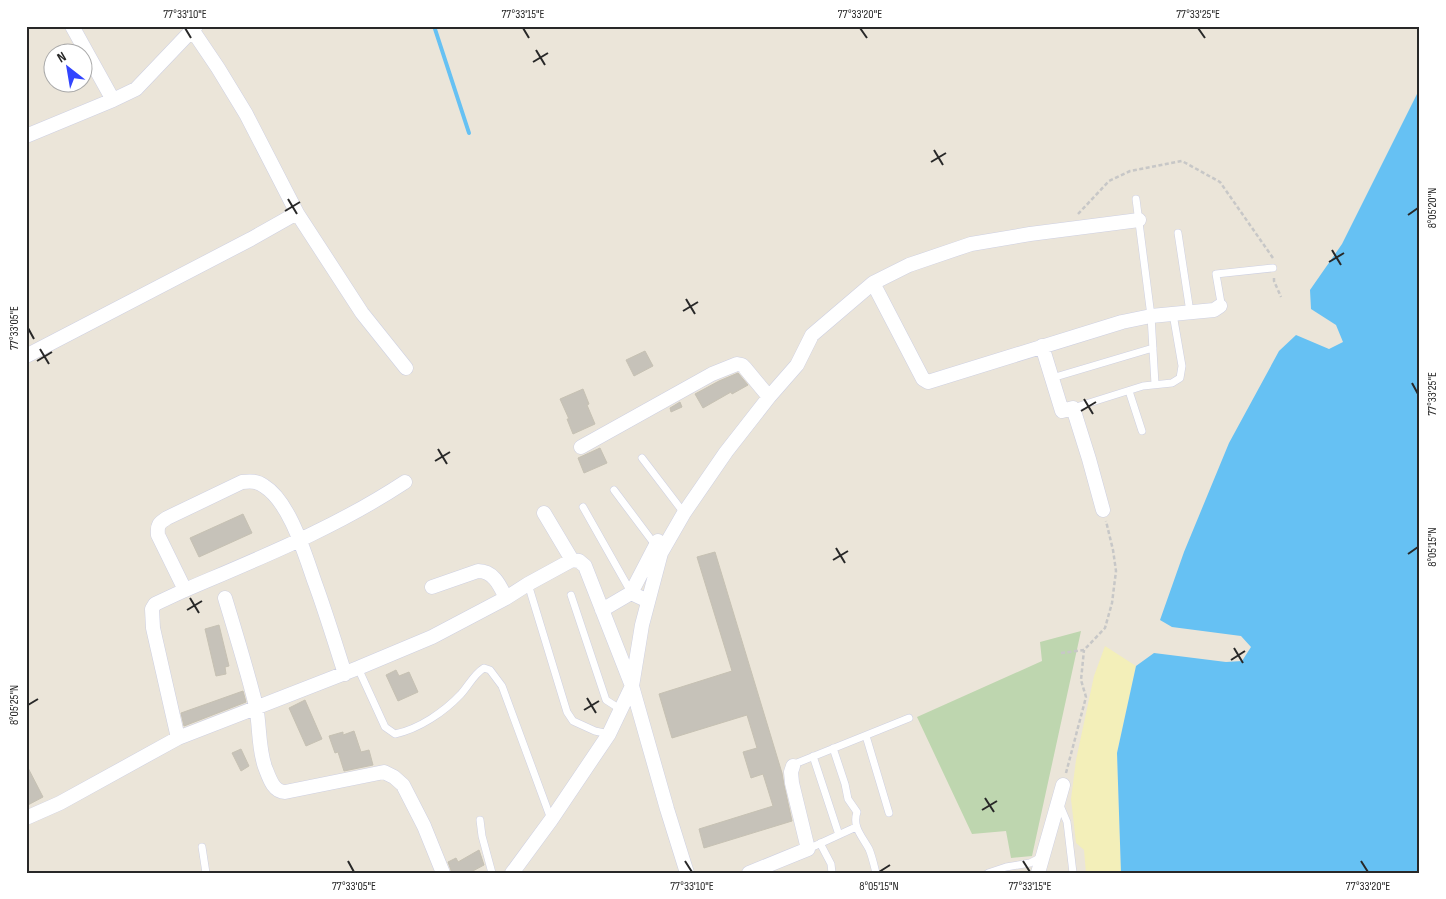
<svg xmlns="http://www.w3.org/2000/svg" width="1446" height="899" viewBox="0 0 1446 899" font-family="'Sofia Sans Condensed',sans-serif">
<style>
.sand{fill:#f3efb9}
.cemetery{fill:#bed6af}
.water{fill:#66c1f3}
.lines{fill:none;stroke-linecap:round;stroke-linejoin:round}
.stream{stroke:#66c1f3;stroke-width:4}
.building{fill:#c6c2b9;stroke:#c6c1b3}
.lane-casing{stroke:#ced0e2;stroke-width:8}
.street-casing{stroke:#ced0e2;stroke-width:15}
.path{stroke:#c7c7c7;stroke-width:2.5;stroke-dasharray:4 2.5;stroke-linecap:butt}
.lane{stroke:#fff;stroke-width:7}
.street{stroke:#fff;stroke-width:14}
.ticks{fill:none;stroke:#282828;stroke-width:2}
.neatline{fill:none;stroke:#282828;stroke-width:2}
.ticks-label{font-size:12px;text-anchor:middle;fill:#282828}
</style>
<rect width="100%" height="100%" fill="#ebe5d9"/>
<path class="sand" d="M1105 646 1136 666 1117 753 1121 873H1086L1084 850 1076 843 1071 799 1076 760 1094 676Z"/>
<path class="cemetery" d="M1081 631 1032 856 1011 858 1006 831 972 834 917 717 1042 661 1040 642Z"/>
<path class="water" d="M1420 88V873H1121L1117 753 1136 666 1154 653 1226 662 1242 661 1251 647 1241 636 1172 627 1160 620 1184 552 1229 443 1279 351 1296 335 1329 349 1343 342 1336 325 1311 309 1310 290 1342 244Z"/>
<g class="lines">
<path class="stream" d="M434 26 469 133"/>
</g>
<path class="building" d="M645 351 653 366 634 376 626 360Z
M738 373 748 385 732 394 731 392 703 408 695 394 719 381Z
M583 389 589 404 587 405 595 424 573 434 567 419H569L560 399Z
M680 402 682 407 671 412 670 408Z
M600 448 607 463 584 473 578 458Z
M243 514 252 533 199 557 190 538Z
M715 552 782 773 784 785 792 821 704 848 699 829 773 806 763 774 751 778 743 752 757 748 747 715 672 738 659 694 732 671 697 557Z
M219 625 229 666 225 667 226 674 216 676 205 629Z
M396 670 399 676 409 672 418 692 398 701 386 675Z
M243 691 246 702 184 726 181 713Z
M305 700 322 739 306 746 289 708Z
M354 731 361 752 369 750 373 765 344 771 338 752 335 753 329 736 343 732V735Z
M241 749 249 766 241 771 232 753Z
M26 764 43 797 26 806Z
M479 850 484 865 469 873H452L448 862 456 858 458 862Z"/>
<g class="lines">
<defs>
<path id="lane" d="M1136 199 1151 316 1155 384
M1178 233 1190 312
M1220 306 1221 303 1216 274 1273 268
M1052 378 1153 348
M1129 391 1142 431
M1073 408 1143 386 1172 383 1180 378 1182 366 1173 314
M642 458 684 513
M614 490 656 546
M583 507 631 592
M528 584 567 712 573 721 595 731 609 734
M571 595 606 700 620 709
M358 668 385 727 395 734C419 729 444 712 461 694 469 685 474 674 484 668L490 670 502 686 551 819
M866 736 889 813
M833 748 845 784 848 799 857 812C852 827 862 836 869 849 872 856 874 865 876 873
M813 756 839 835
M793 766 797 763 909 718
M1059 803 1067 822 1073 873
M480 820 482 836 492 873
M820 843 831 864 832 873
M202 847 206 873
M808 849 856 827
M988 873 1006 867 1030 863 1042 857"/>
<path id="street" d="M72 26 113 100
M26 136 113 100 136 89 196 26
M297 213 362 313 406 368
M873 283 909 265 971 244 1030 234 1139 220
M1042 346 1062 411 1073 408 1089 459 1103 510
M26 356 251 239 297 213 246 114 218 68 193 31
M581 447 712 374 737 364 742 365 745 368 769 397
M544 513 572 560
M432 587 478 571C494 571 500 586 506 598
M185 590C262 557 335 528 405 482
M225 598C236 634 247 670 256 706 260 726 258 747 265 767 269 777 273 792 285 792L384 772 394 777 403 785 424 826 443 873
M648 601 631 593 658 541
M602 610 631 593
M178 738 153 628 152 609 155 604 185 590 158 535C157 525 159 523 167 518L242 482C251 481 257 481 264 486 290 502 305 555 315 583 326 613 335 643 345 674
M26 818 60 803 178 738 358 668 432 637 506 598 528 584 572 560 579 561 585 566 632 686 667 809 687 873
M512 873 551 820 609 734 632 686 642 625 661 553 684 513 726 452 769 397 797 365 812 335 873 283 923 379 928 382 1122 322 1151 316 1214 310 1220 306
M749 873 808 849 792 783 791 772 793 766
M1038 873 1063 785"/>
</defs>
<use href="#lane" class="lane-casing"/>
<use href="#street" class="street-casing"/>
<path class="path" d="M1078 214 1109 181 1130 171 1182 161 1220 182 1273 258V260
M1274 278V281L1281 297
M1061 653 1084 650 1105 628 1112 603 1116 571 1113 550 1106 521
M1066 773 1086 697 1081 680 1084 650"/>
<use href="#lane" class="lane"/>
<use href="#street" class="street"/>
</g>
<path class="ticks" d="M185 28 191 38M523 28 529 38M860 28 867 38M1198 28 1205 38M536 50 545 65M533 62 548 53M934 150 943 165M931 162 946 153M288 199 297 214M285 211 300 202M1408 215 1418 208M1332 250 1341 265M1329 262 1344 253M686 299 695 314M683 311 698 302M28 328 34 339M40 349 49 364M37 361 52 352M1412 383 1418 394M1084 399 1093 414M1081 411 1096 402M438 449 447 464M435 461 450 452M836 548 845 563M1408 554 1418 547M833 560 848 551M190 598 199 613M187 610 202 601M1234 648 1243 663M1231 660 1245 651M587 698 596 713M28 705 38 699M584 710 599 701M985 798 994 812M982 810 997 801M348 861 354 872M685 861 692 872M1023 861 1030 872M1361 861 1368 872M879 872 890 865"/>
<rect width="1446" height="899" fill="none" stroke="#ffffff" stroke-width="55"/>
<g transform="translate(68 68) rotate(329)"><circle r="24" fill="#ffffff" stroke="#a9a9a9"/>
<path d="M0-4L9 19L0 12L-9 19Z" fill="#3245ff"/>
<text y="-8" font-size="14" font-weight="bold" text-anchor="middle" fill="#282828">N</text>
</g>
<rect x="28" y="28" width="1390" height="844" class="neatline"/>
<g class="ticks-label">
<text x="185" y="18">77°33'10"E</text>
<text x="523" y="18">77°33'15"E</text>
<text x="860" y="18">77°33'20"E</text>
<text x="1198" y="18">77°33'25"E</text>
<text transform="translate(1432 208) rotate(-90)" y="4">8°05'20"N</text>
<text transform="translate(14 328) rotate(-90)" y="4">77°33'05"E</text>
<text transform="translate(1432 394) rotate(-90)" y="4">77°33'25"E</text>
<text transform="translate(1432 547) rotate(-90)" y="4">8°05'15"N</text>
<text transform="translate(14 705) rotate(-90)" y="4">8°05'25"N</text>
<text x="354" y="890">77°33'05"E</text>
<text x="692" y="890">77°33'10"E</text>
<text x="879" y="890">8°05'15"N</text>
<text x="1030" y="890">77°33'15"E</text>
<text x="1368" y="890">77°33'20"E</text>
</g>
</svg>
